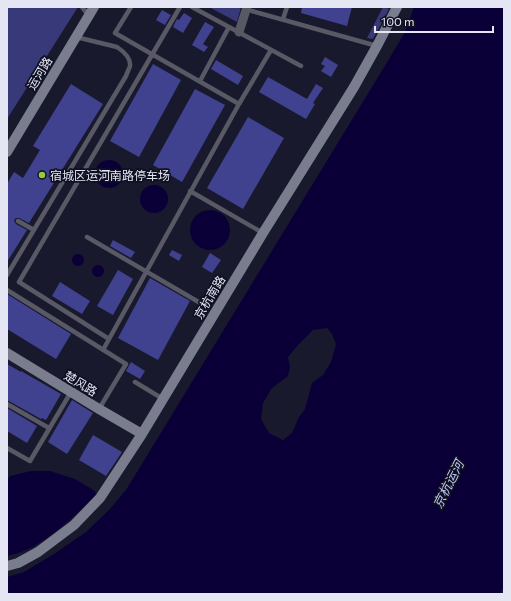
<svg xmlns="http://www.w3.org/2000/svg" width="511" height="601" viewBox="0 0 511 601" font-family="Commissioner,'Noto Sans SC',sans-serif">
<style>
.green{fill:#373979}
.water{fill:#0a0037;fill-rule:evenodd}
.building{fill:#404290}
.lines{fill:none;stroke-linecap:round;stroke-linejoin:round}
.lane{stroke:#585964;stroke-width:4.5}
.street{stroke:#585964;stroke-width:9}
.secondary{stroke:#7a7d8d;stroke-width:10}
.poi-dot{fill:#94cc3c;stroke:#0f1022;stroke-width:1.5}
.labels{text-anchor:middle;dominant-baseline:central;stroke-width:3.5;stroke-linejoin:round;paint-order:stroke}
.street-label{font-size:12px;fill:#e4e6f4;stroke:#0f1022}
.poi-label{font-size:12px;fill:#e4e6f4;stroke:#0f1022;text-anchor:start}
.water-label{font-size:13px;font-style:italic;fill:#c0c6f3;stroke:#0f1022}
</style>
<rect width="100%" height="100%" fill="#18192c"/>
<path class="green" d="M7 7H78L7 119Z
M209 7H241L237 22Z
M383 7 389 9 373 39 367 38Z"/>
<path class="water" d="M414 7H504V586L500 594H7V577L24 572 54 554 86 532 109 510 126 490 389 59 405 32ZM327 328 332 334 336 344 331 362 323 375 312 383 305 409 299 417 292 433 283 440 269 433 261 419 263 403 272 388 288 376 290 367 288 357 298 345 313 330Z
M95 174a14 14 0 1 1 28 0a14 14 0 1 1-28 0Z
M140 199a14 14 0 1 1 28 0a14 14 0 1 1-28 0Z
M190 230a20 20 0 1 1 40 0a20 20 0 1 1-40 0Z
M72 260a6 6 0 1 1 12 0a6 6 0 1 1-12 0Z
M92 271a6 6 0 1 1 12 0a6 6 0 1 1-12 0Z
M31 471H50L75 479 95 491 96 495C77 514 57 533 33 547 25 551 16 554 7 556V480L10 476Z"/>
<path class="building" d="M302 7H352L347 26 301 13Z
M162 10 171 15 165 25 156 20Z
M184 13 192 18 183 33 173 27 177 19 179 20Z
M205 22 214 27 203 44 208 47 204 52 192 45Z
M325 57 338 65 331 77 321 71 325 66 321 64Z
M216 60 243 76 238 85 211 69Z
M153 64 181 80 139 157 110 141Z
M268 77 307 99 316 84 323 88 313 103 315 104 306 119 259 92Z
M71 84 103 104 29 223 19 218H16L15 219 14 221 16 224 27 230 7 262V184L14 172 23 178 40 150 33 146Z
M195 89 225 105 182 182 153 165Z
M248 117 284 138 243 209 207 188Z
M113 240 135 252 131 258 110 246Z
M172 250 182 255 179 261 169 255Z
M210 253 221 260 212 273 202 267Z
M118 270 133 279 113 315 97 306Z
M150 278 190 301 158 360 118 338Z
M60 282 90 301 82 314 52 296Z
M7 294 71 334 56 359 7 329Z
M131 362 145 371 140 379 126 371Z
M7 364 21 372V371L61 394 46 420 42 418 41 419 7 400Z
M72 400 93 413 67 454 48 442Z
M7 408 37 426 27 443 7 431Z
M93 435 122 452 106 476 79 460Z"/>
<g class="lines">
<path class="lane" d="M82 7 89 16
M131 7 115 33 239 104
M192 7 301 66
M252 11 377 46
M283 19 287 7
M200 81 229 27
M190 191 263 233
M18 221 34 230
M87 237 202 304
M7 275 126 76C127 73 129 69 130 66 131 57 123 51 117 47L76 37
M7 290 126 364 99 409
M109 339 19 282 180 7
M103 350 239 104 271 50
M135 382 163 399
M7 404 49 428
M7 448 30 461 71 392"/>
<path class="street" d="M239 32 247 7"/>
<path class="secondary" d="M7 152 94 7
M7 353 99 409 142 434
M7 566 18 563 38 552 74 525 100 498 142 434 263 233 354 87 378 44 397 7"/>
</g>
<circle class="poi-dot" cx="42" cy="175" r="4"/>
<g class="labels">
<g class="street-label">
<text transform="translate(39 73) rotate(-59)">运河路</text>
<text transform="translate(209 297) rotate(-59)">京杭南路</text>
<text transform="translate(81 383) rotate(31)">楚风路</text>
</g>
<g class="poi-label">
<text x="50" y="175">宿城区运河南路停车场</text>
</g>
<g class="water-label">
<text transform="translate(448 484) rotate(-63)">京杭运河</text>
</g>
</g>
<rect width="511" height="601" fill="none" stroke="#e4e6f4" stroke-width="16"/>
<path d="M375 26v6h118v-6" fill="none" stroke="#e4e6f4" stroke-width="2"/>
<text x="381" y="26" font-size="12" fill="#e4e6f4" stroke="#0f1022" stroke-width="3" paint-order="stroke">100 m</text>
</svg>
